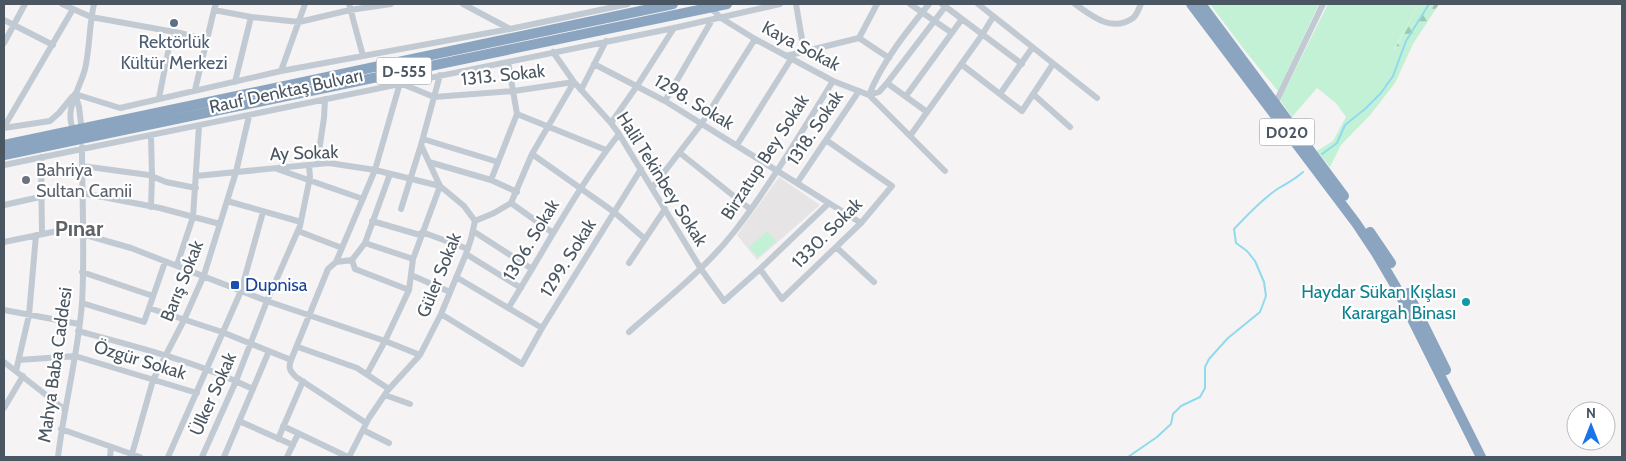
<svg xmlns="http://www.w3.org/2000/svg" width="1626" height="461" viewBox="0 0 1626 461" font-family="Cabin,sans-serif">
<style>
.education{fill:#e6e4e5}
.grass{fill:#c3f1d5}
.forest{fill:url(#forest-firs)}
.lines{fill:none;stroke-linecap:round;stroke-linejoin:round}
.stream{stroke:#90daee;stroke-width:2}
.minor{stroke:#c1cad2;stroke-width:6}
.highway{stroke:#8ba5c1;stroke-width:10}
.service-dot{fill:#5c6f8a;stroke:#fff;stroke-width:2}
.worship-dot{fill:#6b7280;stroke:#fff;stroke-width:2}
.transit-dot{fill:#1a4fb4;stroke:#fff;stroke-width:2}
.culture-dot{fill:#0f9aa8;stroke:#fff;stroke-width:2}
.labels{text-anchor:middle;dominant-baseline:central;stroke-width:4.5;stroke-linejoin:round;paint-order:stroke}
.shield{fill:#fff;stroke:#808990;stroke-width:1}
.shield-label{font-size:16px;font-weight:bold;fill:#4a5661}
.service-label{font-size:18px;fill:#4e5e75;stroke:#fff}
.street-label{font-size:18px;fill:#4a5661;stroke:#fff}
.worship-label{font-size:18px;fill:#5b616d;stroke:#fff;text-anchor:start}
.transit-label{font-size:18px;fill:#164399;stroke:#fff;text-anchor:start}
.culture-label{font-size:18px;fill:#0d838f;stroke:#fff;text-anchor:end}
.district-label{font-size:22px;font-weight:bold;fill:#5f6368;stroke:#fff}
</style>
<defs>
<pattern id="forest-firs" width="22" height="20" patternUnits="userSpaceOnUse" patternTransform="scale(1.25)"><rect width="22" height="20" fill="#c3f1d5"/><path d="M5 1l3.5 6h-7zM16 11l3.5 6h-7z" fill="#a0c6b0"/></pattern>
</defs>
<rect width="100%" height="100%" fill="#f5f3f3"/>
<path class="education" d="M779 177 820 205 757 260 737 235Z"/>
<path class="grass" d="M1210 4H1319L1278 91 1246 52Z
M1328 4H1419L1393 51 1413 44 1395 83 1371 114 1341 145 1330 167 1317 151 1333 141 1346 117 1336 103 1317 88 1292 117 1280 100Z
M767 231 776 241 758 257 749 247Z"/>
<path class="forest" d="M1419 4H1439L1413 44 1393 52Z"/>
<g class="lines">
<path class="stream" d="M1322 154 1337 143 1345 125 1365 109 1381 93 1393 76 1406 41 1429 4
M1128 457 1157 437 1171 424 1173 414 1181 406 1200 397 1205 388V367L1209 359 1228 338 1260 312 1266 296 1264 282 1255 261 1247 251 1236 243 1234 229C1247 215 1263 198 1279 188 1289 182 1294 180 1303 172"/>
<path class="minor" d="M62 4 91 17 180 33 206 40
M216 4 214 10 251 17 299 22 350 10 391 4
M349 4 363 56
M463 4 510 29
M796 4 804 51
M910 4 952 33
M942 4 1022 64
M978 4 1097 98
M1075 4C1092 16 1112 33 1133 18 1137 15 1139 8 1141 4
M710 7 721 18 755 39 833 81 869 95 945 171
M4 20 53 45
M859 38 889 58
M4 43 25 4
M553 52 574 82 611 123 619 134 701 269 724 301 760 269 829 203
M786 56 859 38 877 4
M594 64 665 101 861 223
M961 64 1022 111 1053 64
M281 71 305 4
M235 82 251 17
M887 83 927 112
M195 90 214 10
M581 90 606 41
M75 94 120 108 281 71 510 29 628 4
M75 94 79 107 82 132
M1000 94 1032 48
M1033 94 1070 127
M869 95 879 92 887 83 945 7
M869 95C882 62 907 31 929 4
M906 96 962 19
M159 98 172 32
M665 101 712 20
M1275 104 1323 4
M517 114 606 150
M611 123 637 86 674 28
M4 127 73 9
M4 128 50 121 59 113 72 97
M74 131C63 110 80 89 85 69 90 48 89 25 94 4
M151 135 152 176 151 207
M910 136 982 35 993 17
M423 139 498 162
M737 145 791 59
M680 153 750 209
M532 154 614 212 645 239
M41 157 42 234
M429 162 491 180 517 192
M317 164 324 118 325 99
M4 165 674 28 780 4
M82 166 149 175 166 182 196 188
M277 169 363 199
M196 176 329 163 375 170 440 186 413 259 409 290 385 341 367 374
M491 180 517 114 508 62
M797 183 859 91
M652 188 702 123 755 39
M82 193 160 208 220 224
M227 201 301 222
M511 203 553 233
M4 205 40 197
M401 209 421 145
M372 221 420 235
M475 221 494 213 511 203 532 154 574 82
M298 231 342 248
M473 231 532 269
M422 232 468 249
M82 234 131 248 267 301 385 341 420 355
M4 242 82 226
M365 243 413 259
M836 247 874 282
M466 254 521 288
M352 260 355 269 409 290
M336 262 375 170 400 83 434 97 514 91 574 82
M629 263 665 209
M177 265 193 217 199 126
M760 269 782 299 861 223 892 186 826 140
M82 272 153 296
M411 275 450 292
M456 277 542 328
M82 303 144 322 149 308 222 332 291 360 328 269 336 262 352 260 365 243 390 174
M509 307C545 249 577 188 619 134
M149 308 165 262
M4 310 79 324
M441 314 522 364 542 328 641 169
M78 331C138 347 197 362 253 389
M629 332C665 300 704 270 734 232 770 186 802 131 833 81
M298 347 357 368 389 389
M19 360 75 356 197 393
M291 360C288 368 290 371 296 377L366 423
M4 362 64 409
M16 371 29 315 36 235
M385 395 410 404
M4 408 23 376
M239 421 293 445
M283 426 348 457
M61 429 140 457
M363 430 389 443
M278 439 303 381
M132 454 153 380 184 320 204 275 236 172 249 116
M58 457C64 406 78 355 82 303 85 252 82 199 82 147
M110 457 111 447
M168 457 241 291 263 212
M202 457 236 381 267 301 300 226 310 177 309 165
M224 457 269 351
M287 457 298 434
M349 457 369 418 388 390 420 355 441 314 466 254 471 239 475 221 464 206 440 186 421 145 440 75"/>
<path class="highway" d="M1191 4 1356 223 1376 253 1396 287 1481 457
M1201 4 1344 196
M4 145 673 4
M4 155 727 4
M1370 232 1391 263
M1408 293 1446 370"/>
</g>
<circle class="service-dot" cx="174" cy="23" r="5"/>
<circle class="worship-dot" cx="26" cy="180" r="5"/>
<rect class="transit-dot" x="230" y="280" width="10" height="10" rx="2.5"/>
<circle class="culture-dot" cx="1466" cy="302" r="5"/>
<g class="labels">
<g class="shield">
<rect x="376.5" y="57.5" width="55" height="27" rx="4"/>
<rect x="1259.5" y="118.5" width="55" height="27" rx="4"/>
</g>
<g class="shield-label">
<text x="404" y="71">D-555</text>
<text x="1287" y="132">D020</text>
</g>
<g class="service-label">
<text x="174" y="42">Rektörlük<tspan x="174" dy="21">Kültür Merkezi</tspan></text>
</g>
<g class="street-label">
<text transform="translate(801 46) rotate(28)">Kaya Sokak</text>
<text transform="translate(503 75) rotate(-6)">1313. Sokak</text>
<text transform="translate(286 91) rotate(-12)">Rauf Denktaş Bulvarı</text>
<text transform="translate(694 102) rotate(31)">1298. Sokak</text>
<text transform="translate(815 128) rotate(-56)">1318. Sokak</text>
<text transform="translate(304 153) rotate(-2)">Ay Sokak</text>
<text transform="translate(765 157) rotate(-57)">Birzatup Bey Sokak</text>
<text transform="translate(662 179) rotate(58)">Halil Tekinbey Sokak</text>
<text transform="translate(827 233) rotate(-45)">1330. Sokak</text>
<text transform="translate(531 240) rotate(-59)">1306. Sokak</text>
<text transform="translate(568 258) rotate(-58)">1299. Sokak</text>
<text transform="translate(439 275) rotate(-68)">Güler Sokak</text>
<text transform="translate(182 281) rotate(-68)">Barış Sokak</text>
<text transform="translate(140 360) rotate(17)">Özgür Sokak</text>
<text transform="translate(55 365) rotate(-82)">Mahya Baba Caddesi</text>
<text transform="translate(213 394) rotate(-66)">Ülker Sokak</text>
</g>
<g class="worship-label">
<text x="36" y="170">Bahriya<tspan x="36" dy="21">Sultan Camii</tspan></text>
</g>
<g class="transit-label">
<text x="245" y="285">Dupnisa</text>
</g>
<g class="culture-label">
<text x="1456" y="292">Haydar Sükan Kışlası<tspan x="1456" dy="21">Karargah Binası</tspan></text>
</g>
<g class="district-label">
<text x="79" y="228">Pınar</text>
</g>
</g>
<rect width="1626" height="461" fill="none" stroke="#4a5661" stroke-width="10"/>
<g transform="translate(1591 426)"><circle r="24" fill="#ffffff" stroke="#b7bbc0"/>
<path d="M0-4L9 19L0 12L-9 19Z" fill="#1a73e8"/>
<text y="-8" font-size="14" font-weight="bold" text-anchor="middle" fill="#4a5661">N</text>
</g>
</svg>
